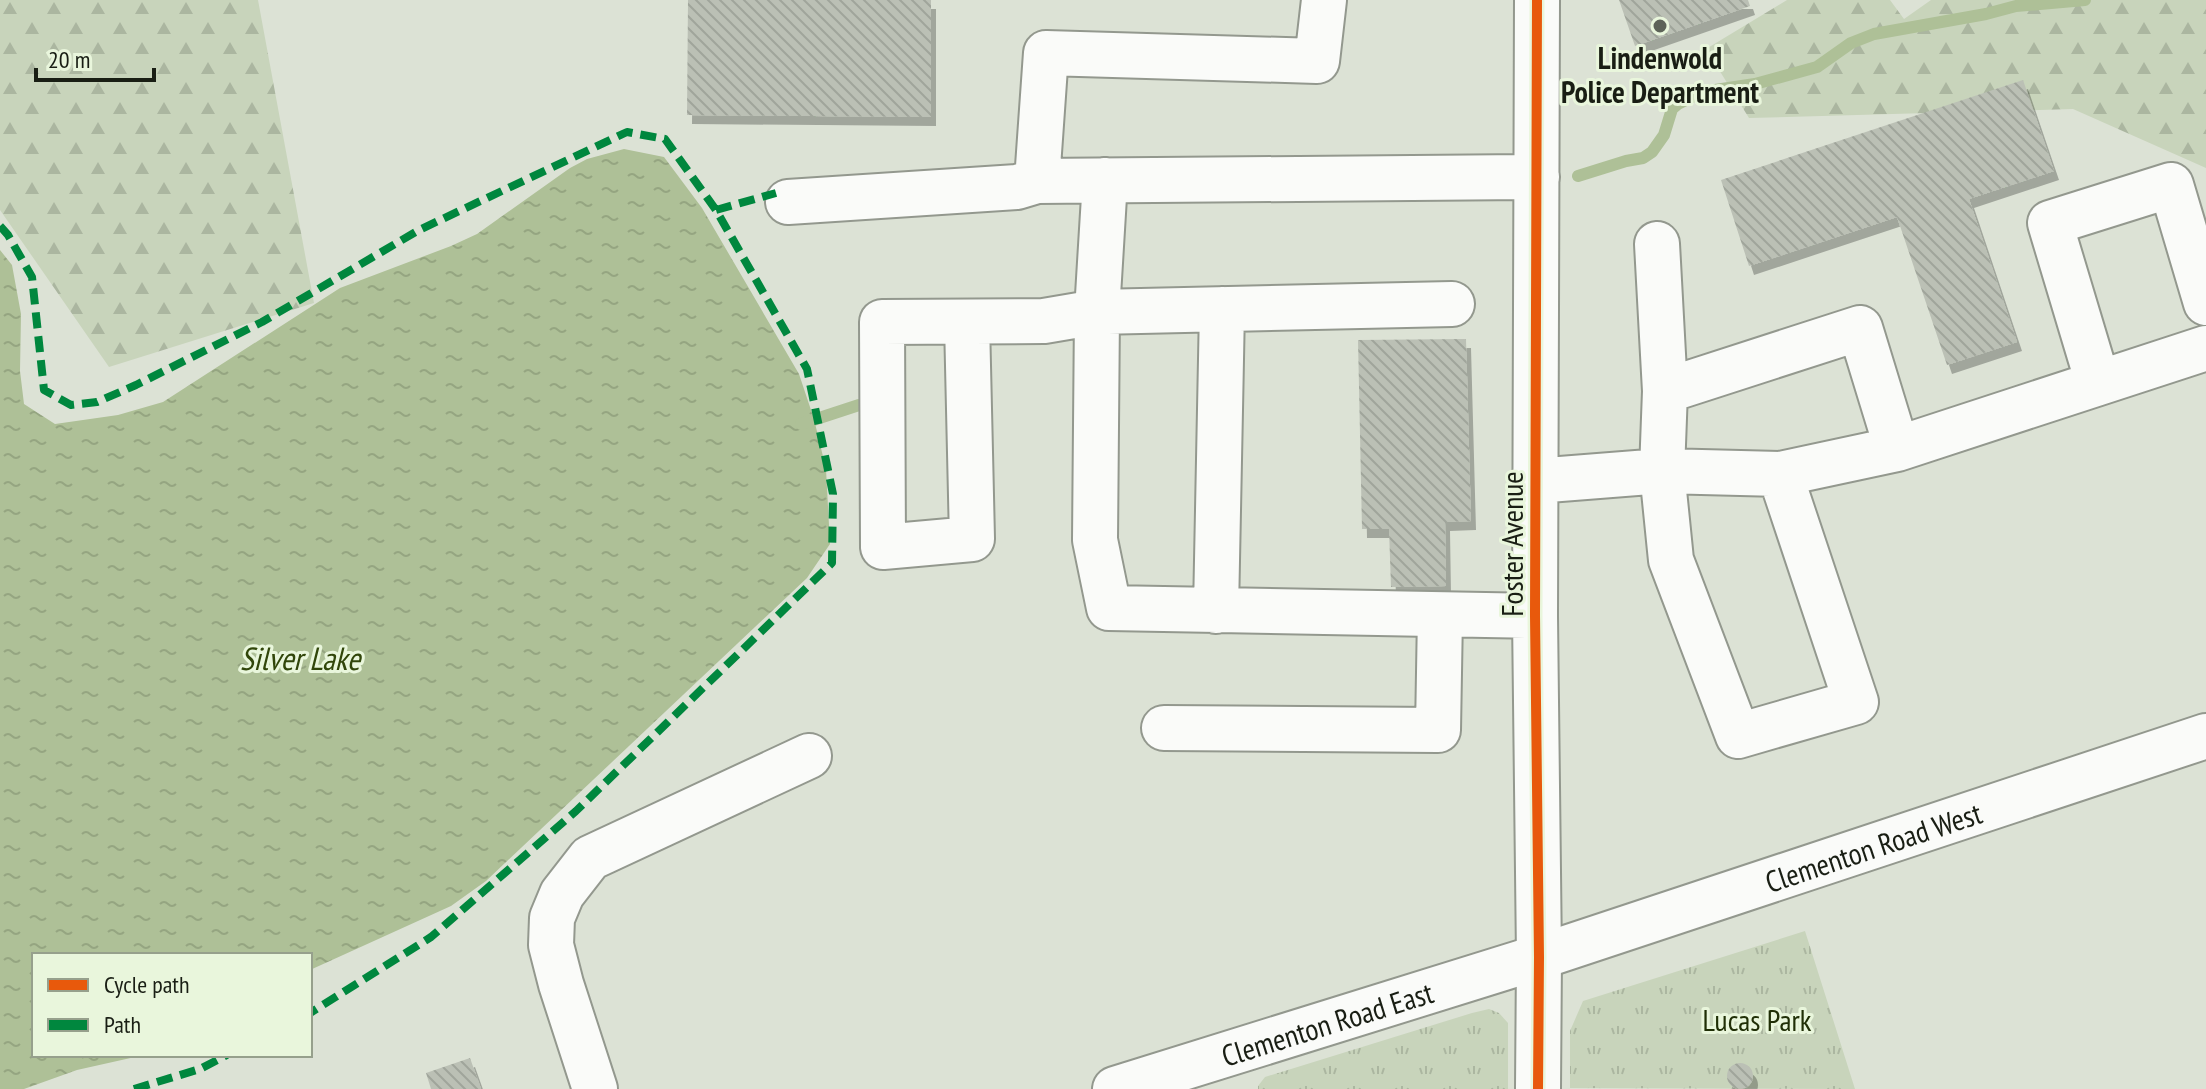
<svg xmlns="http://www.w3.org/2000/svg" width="2206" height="1089" viewBox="0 0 2206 1089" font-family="'PT Sans Narrow',sans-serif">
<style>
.forest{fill:url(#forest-firs)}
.park{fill:url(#park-tufts)}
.water{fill:url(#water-ripples)}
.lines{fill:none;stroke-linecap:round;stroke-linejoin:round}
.stream{stroke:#aec097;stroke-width:12}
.building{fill:url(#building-back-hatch);filter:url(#shadow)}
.minor-casing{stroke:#93988e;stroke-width:48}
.major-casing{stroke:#93988e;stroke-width:48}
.minor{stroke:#fafbf9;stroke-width:44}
.major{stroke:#fafbf9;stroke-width:44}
.quiet{stroke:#00873e;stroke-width:8;stroke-dasharray:16 8;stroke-linecap:butt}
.cycleway-casing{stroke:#e9f6dc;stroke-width:15}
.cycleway{stroke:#e8590c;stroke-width:10}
.poi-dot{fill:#5d6358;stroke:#e9f6dc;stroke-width:3}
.labels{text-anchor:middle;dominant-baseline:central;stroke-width:6;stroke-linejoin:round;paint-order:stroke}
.poi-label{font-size:30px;font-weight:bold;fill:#191e14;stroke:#e9f6dc}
.street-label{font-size:30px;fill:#191e14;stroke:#e9f6dc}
.park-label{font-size:30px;fill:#202f06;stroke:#e9f6dc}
.water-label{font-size:32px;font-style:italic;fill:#31460a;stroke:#e9f6dc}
</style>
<defs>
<pattern id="forest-firs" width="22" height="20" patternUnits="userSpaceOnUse" patternTransform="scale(2)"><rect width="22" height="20" fill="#c8d4bb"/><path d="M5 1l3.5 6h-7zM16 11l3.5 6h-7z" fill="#abb6a0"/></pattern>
<pattern id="park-tufts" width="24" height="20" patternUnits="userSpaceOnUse" patternTransform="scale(2)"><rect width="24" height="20" fill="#c8d4bb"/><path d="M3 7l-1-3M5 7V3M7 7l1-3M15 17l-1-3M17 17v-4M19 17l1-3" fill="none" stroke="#abb6a0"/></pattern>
<pattern id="water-ripples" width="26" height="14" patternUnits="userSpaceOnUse" patternTransform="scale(2)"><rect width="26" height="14" fill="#aec097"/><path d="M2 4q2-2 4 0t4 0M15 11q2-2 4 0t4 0" fill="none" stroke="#95a581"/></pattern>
<pattern id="building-back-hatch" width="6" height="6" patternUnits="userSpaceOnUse" patternTransform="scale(2)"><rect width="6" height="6" fill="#bbc0b5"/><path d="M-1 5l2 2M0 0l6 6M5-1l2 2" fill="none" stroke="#a0a59b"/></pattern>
<filter id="shadow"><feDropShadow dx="5" dy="9" stdDeviation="0" flood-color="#0004"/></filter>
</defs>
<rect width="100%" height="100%" fill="#dce2d5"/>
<path class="forest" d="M0 0H258L314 303 109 367 0 210Z
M1787 0H1890L1904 19 1931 0H2206V168L2073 109 1749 118 1706 49Z"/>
<path class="park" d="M1805 931 1855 1089 1570 1088V1031L1583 1001Z
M1489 1009 1499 1013 1508 1023V1089H1258V1086L1265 1077 1472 1013Z"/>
<path class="water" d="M624 149 664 157 702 208 799 374 814 419 826 469 830 544 807 578 486 881 451 906 310 970V955H34V1055H144L77 1070 24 1089H0V250L12 265 21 314 20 371 24 404 55 424 118 415 163 402 340 288 451 246 477 234 570 168 587 159Z"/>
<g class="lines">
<path class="stream" d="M1578 176 1626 161 1643 158 1652 152 1664 135 1672 109 1678 104 1702 92 1755 84 1817 67 1851 43 1874 34 1986 14 2016 6 2085 0
M801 424 859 405"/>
</g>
<path class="building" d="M688 0H931V117L687 115Z
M1619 0H1748L1750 6 1635 46Z
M2023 80 2054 171 1969 199 2017 342 1947 365 1897 217 1749 266 1721 180Z
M1466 339 1471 521 1445 522 1446 586 1391 587 1389 529H1362L1358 340Z
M470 1058 481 1089H431L426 1073Z
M1727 1076a13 13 0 1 1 26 0a13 13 0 1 1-26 0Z"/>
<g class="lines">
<defs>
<path id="minor" d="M1324 0 1317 61 1046 53 1037 181 1537 177
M1537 0 1535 616 1539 957 1538 1089
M1105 180 1097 312 1452 304
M788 202 1017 187 1037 181
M1657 244 1665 391 1662 471 1671 560 1738 736 1856 702 1780 474
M967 322 972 539 883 547 882 322 1044 321 1097 312 1095 540 1109 608 1535 616
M2098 383 2050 223 2171 185 2206 303
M1665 391 1860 328 1897 449
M1535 481 1662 471 1780 474 1897 449 2206 348
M1216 611 1222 309
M1164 728 1438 730 1440 615
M595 1089 561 984 551 945 552 918 562 894 590 858 809 756"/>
<g id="major">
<path id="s1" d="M1115 1089 1539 957 2206 736"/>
</g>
</defs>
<use href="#minor" class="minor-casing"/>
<use href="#major" class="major-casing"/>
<use href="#minor" class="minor"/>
<use href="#major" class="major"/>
<path class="quiet" d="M716 210 776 193
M0 226 8 235 32 277 44 390 71 405 97 402 136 385 262 322 419 230 627 132 665 139 716 210 807 369 833 494 832 563 576 811 431 937 310 1013
M134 1089 200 1069 227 1055"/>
<defs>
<path id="cycleway" d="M1537 0 1535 616 1539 957 1538 1089"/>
</defs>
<use href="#cycleway" class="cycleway-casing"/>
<use href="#cycleway" class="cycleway"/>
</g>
<circle class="poi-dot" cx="1660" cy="26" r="8"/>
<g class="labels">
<g class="poi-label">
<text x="1660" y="57">Lindenwold<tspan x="1660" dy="34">Police Department</tspan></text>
</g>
<g class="street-label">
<text transform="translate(1511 544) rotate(-90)">Foster Avenue</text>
<text stroke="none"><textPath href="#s1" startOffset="796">Clementon Road West</textPath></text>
<text stroke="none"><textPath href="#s1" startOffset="222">Clementon Road East</textPath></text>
</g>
<g class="park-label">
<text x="1757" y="1019">Lucas Park</text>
</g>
<g class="water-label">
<text x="300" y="658">Silver Lake</text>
</g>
</g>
<rect x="32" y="953" width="280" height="104" fill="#e9f6dc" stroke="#96a08c" stroke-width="2"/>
<rect x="48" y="979" width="40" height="12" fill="#e8590c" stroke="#96a08c" stroke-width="2"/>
<text x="104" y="993" font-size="24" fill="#191e14">Cycle path</text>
<rect x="48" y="1019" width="40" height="12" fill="#00873e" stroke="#96a08c" stroke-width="2"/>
<text x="104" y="1033" font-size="24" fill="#191e14">Path</text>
<path d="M36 68v12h118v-12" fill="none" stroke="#191e14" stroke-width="4"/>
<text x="48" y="68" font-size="24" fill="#191e14" stroke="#e9f6dc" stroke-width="6" paint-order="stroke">20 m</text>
</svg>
